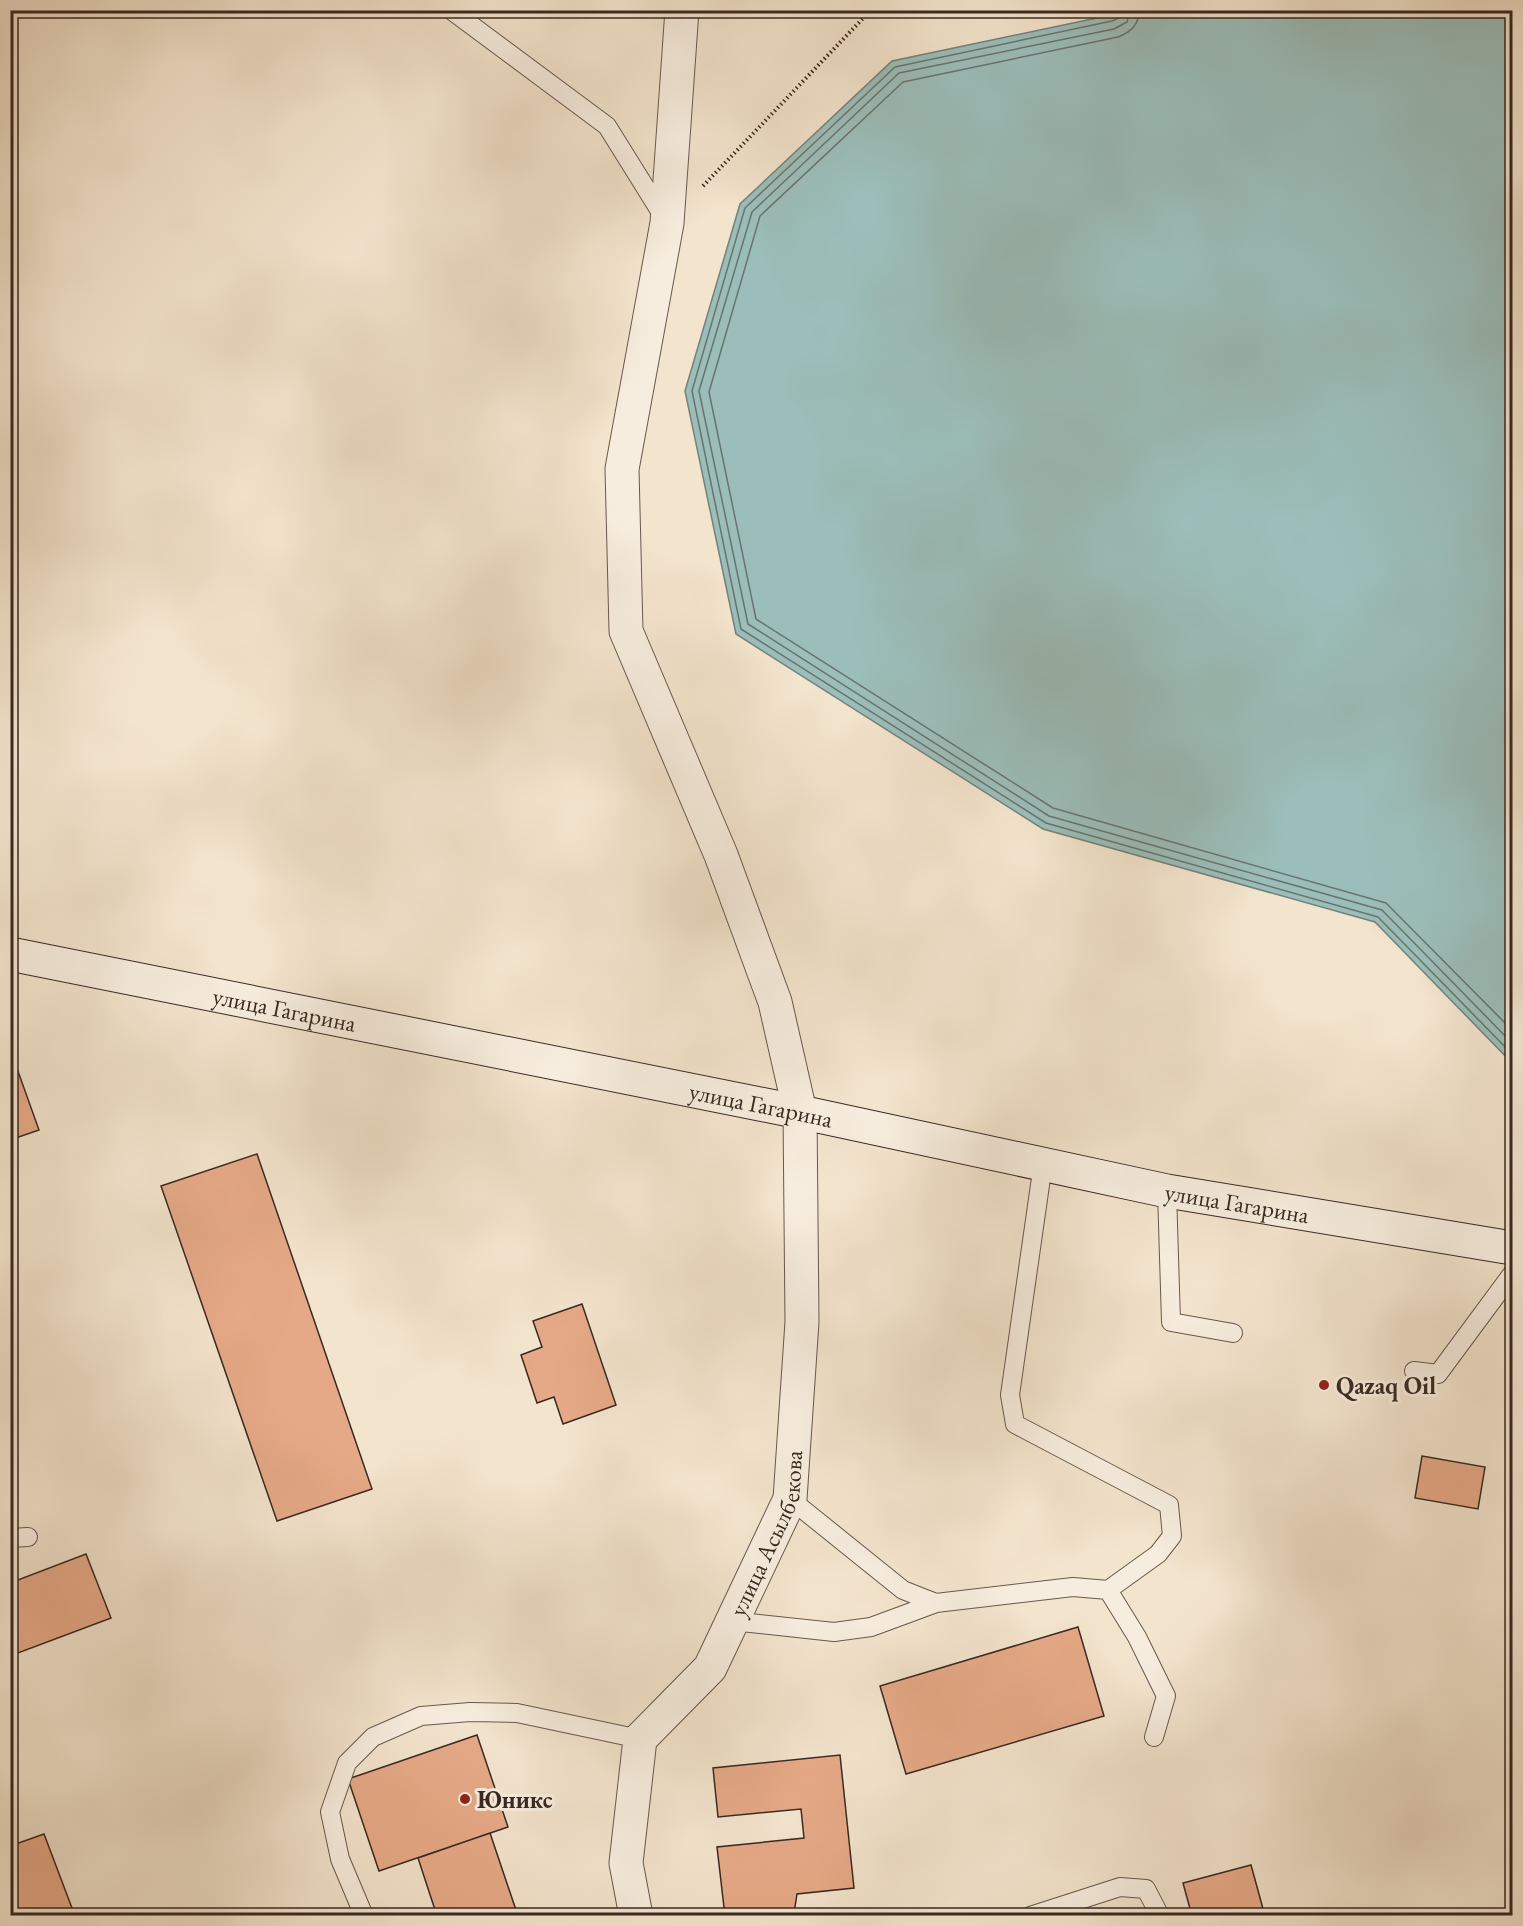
<svg xmlns="http://www.w3.org/2000/svg" width="1523" height="1926" viewBox="0 0 1523 1926" font-family="'EB Garamond',serif">
<style>
.water{fill:#9bbeba;stroke:#74827d;stroke-width:1.5}
.lines{fill:none;stroke-linecap:round;stroke-linejoin:round}
.shore{stroke:#6a746e;stroke-width:1.5}
.building{fill:#e6a987;stroke:#392922;stroke-width:1.5}
.service-casing{stroke:#68584d;stroke-width:20}
.minor-casing{stroke:#68584d;stroke-width:35}
.tertiary-casing{stroke:#68584d;stroke-width:35}
.secondary-casing{stroke:#392922;stroke-width:35}
.path{stroke:#392922;stroke-width:4;stroke-dasharray:1.5 3;stroke-linecap:butt}
.service{stroke:#f7edde;stroke-width:18}
.minor{stroke:#f7edde;stroke-width:33}
.tertiary{stroke:#f7edde;stroke-width:33}
.secondary{stroke:#f7edde;stroke-width:33}
.poi-dot{fill:#8f2418;stroke:#f7edde;stroke-width:2}
.labels{text-anchor:middle;dominant-baseline:central;stroke-width:6;stroke-linejoin:round;paint-order:stroke}
.street-label{font-size:24px;fill:#392922;stroke:#f7edde}
.poi-label{font-size:24px;font-weight:bold;fill:#392922;stroke:#f7edde;text-anchor:start}
</style>
<rect width="100%" height="100%" fill="#f3e4cd"/>
<filter id="stains"><feTurbulence type="fractalNoise" baseFrequency=".00333" numOctaves="4"/><feColorMatrix values="0 0 0 0 .2 0 0 0 0 .09 0 0 0 0 .02 0 0 0 .5 -.17"/></filter>
<radialGradient id="worn" r=".72"><stop offset=".6" stop-color="#630" stop-opacity="0"/><stop offset="1" stop-color="#630" stop-opacity=".3"/></radialGradient>
<path class="water" d="M1123 11H1512V1063L1375 922 1043 829 736 634 685 391 740 204 892 61 1111 15Z"/>
<g class="lines">
<path class="shore" d="M1123 10 1121 17 1112 21 895 67 745 208 692 391 741 629 1046 823 1378 917 1512 1054
M1130 10 1127 22 1114 29 899 73 752 212 699 391 748 624 1049 816 1382 910 1512 1043
M1139 10C1139 25 1131 32 1118 37L903 82 760 216 709 392 756 619 1053 808 1386 903 1512 1030"/>
</g>
<path class="building" d="M10 1049 39 1130 10 1140Z
M257 1154 372 1489 277 1521 161 1186Z
M582 1304 616 1405 563 1424 554 1397 537 1403 521 1355 542 1347 533 1321Z
M1422 1456 1485 1467 1478 1509 1415 1498Z
M86 1554 111 1618 10 1656V1583Z
M1078 1627 1104 1716 906 1774 880 1686Z
M477 1735 508 1827 379 1871 348 1779Z
M840 1755 854 1888 797 1894 794 1913 767 1916H725L717 1847 804 1838 801 1809 718 1817 713 1768Z
M490 1833 518 1916H437L418 1858Z
M44 1834 75 1916H10V1846Z
M1251 1865 1265 1916H1192L1183 1883Z"/>
<g class="lines">
<defs>
<path id="service" d="M451 10 607 126 665 219
M1167 1191 1171 1322 1233 1333
M1414 1371 1438 1374 1512 1274
M790 1499 903 1590 936 1603 1073 1587 1108 1590 1158 1554 1172 1536 1169 1505 1015 1424 1010 1395 1043 1164
M10 1538 28 1537
M1108 1590 1137 1637 1166 1696 1154 1737
M732 1621 834 1632 871 1627 936 1603
M364 1916 340 1859 330 1812 347 1763 373 1737 421 1716 470 1712 517 1713 640 1739
M1030 1916 1120 1887 1146 1889 1160 1916"/>
<path id="minor" d="M682 10 667 223 622 469 626 631 721 855 775 1002 800 1112"/>
<g id="tertiary">
<path id="s1" d="M636 1916 626 1863 640 1739 710 1668 790 1499 802 1322 800 1112"/>
</g>
<g id="secondary">
<path id="s2" d="M10 954 800 1112 1167 1191 1512 1248"/>
</g>
</defs>
<use href="#service" class="service-casing"/>
<use href="#minor" class="minor-casing"/>
<use href="#tertiary" class="tertiary-casing"/>
<use href="#secondary" class="secondary-casing"/>
<path class="path" d="M703 186 871 10"/>
<use href="#service" class="service"/>
<use href="#minor" class="minor"/>
<use href="#tertiary" class="tertiary"/>
<use href="#secondary" class="secondary"/>
</g>
<g class="poi-dot">
<circle cx="1324" cy="1385" r="6"/>
<circle cx="465" cy="1799" r="6"/>
</g>
<g class="labels">
<g class="street-label">
<text stroke="none"><textPath href="#s2" startOffset="280">улица Гагарина</textPath></text>
<text stroke="none"><textPath href="#s2" startOffset="766">улица Гагарина</textPath></text>
<text stroke="none"><textPath href="#s2" startOffset="1252">улица Гагарина</textPath></text>
<text stroke="none"><textPath href="#s1" startOffset="426">улица Асылбекова</textPath></text>
</g>
<g class="poi-label">
<text x="1336" y="1385">Qazaq Oil</text>
<text x="477" y="1799">Юникс</text>
</g>
</g>
<rect width="1523" height="1926" fill="none" stroke="#f3e4cd" stroke-width="36"/>
<rect x="12" y="12" width="1499" height="1902" fill="none" stroke="#392922" stroke-width="3"/>
<rect x="18" y="18" width="1487" height="1890" fill="none" stroke="#392922" stroke-width="1.5"/>
<rect width="100%" height="100%" filter="url(#stains)"/>
<rect width="100%" height="100%" fill="url(#worn)"/>
</svg>
